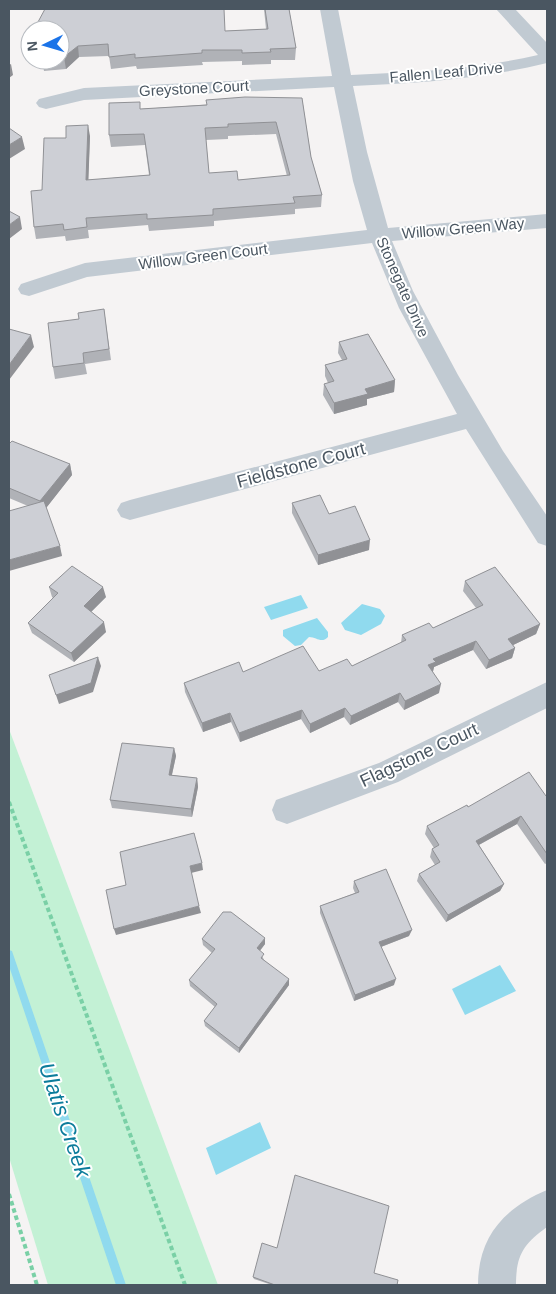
<svg xmlns="http://www.w3.org/2000/svg" width="556" height="1294" viewBox="0 0 556 1294" font-family="Helvetica,sans-serif">
<style>
.green{fill:#c3f1d5}
.water{fill:#90daee}
.lines{fill:none;stroke-linecap:round;stroke-linejoin:round}
.stream{fill:#90daee;fill-rule:evenodd}
.path{stroke:#7ad0a6;stroke-width:4;stroke-dasharray:4.5 3;stroke-linecap:butt}
.minor{fill:#c1cad2;fill-rule:evenodd}
.wall{fill:#b0b2b7;fill-rule:evenodd}
.shaded-wall{fill:#909195}
.building{fill:#cdcfd5;stroke:#909195;fill-rule:evenodd}
.labels{text-anchor:middle;dominant-baseline:central;stroke-width:4;stroke-linejoin:round;paint-order:stroke}
.far-street-label{font-size:15px;fill:#4a5661;stroke:#fff}
.street-label{font-size:18px;fill:#4a5661;stroke:#fff}
.near-water-label{font-size:22px;font-style:italic;fill:#0c7c9b;stroke:#fff}
</style>
<rect width="100%" height="100%" fill="#f5f3f3"/>
<path class="green" d="M9 729 218 1285H48L9 1157Z"/>
<path class="water" d="M301 595 308 608 271 620 264 607Z
M362 604 380 609 385 616 381 624 361 635 345 630 341 623Z
M317 618 328 632V637C321 644 317 637 309 637L301 645 295 646 283 636V630Z
M500 965 516 991 465 1015 452 989Z
M260 1122 271 1148 216 1175 206 1148Z"/>
<g class="lines">
<path class="stream" d="M9 950 12 951 13 954 126 1285H116L9 966Z"/>
<path class="path" d="M9 802 185 1285
M9 1194 37 1285"/>
<path class="minor" d="M320 9H338L351 75C414 72 477 69 538 55L496 9H515L547 43V63C483 79 418 83 353 86L367 152 388 228 547 214V228L392 241 413 291 458 375 503 451 547 516V546L538 543 466 429 130 520 121 517 117 510 121 503 130 500 457 414 399 308 372 243 87 277 29 296 21 294 18 289 21 284 85 263 367 230 353 181 334 87 84 100 46 109 39 107 36 103 39 99 84 88 332 76Z
M547 682V708L398 782 287 824 276 820 272 810 276 800 379 763Z
M547 1190V1227C523 1244 516 1256 516 1285H478C478 1237 504 1208 547 1190Z"/>
</g>
<path class="wall" d="M264 9H289L296 48 295 60H271V64L242 65V61L202 62 203 65 137 69 136 66 111 69 109 56 79 57 66 69 44 71 42 60H60V30L225 31 266 29Z
M302 98 311 157 322 195 321 207 295 209V214L214 221V226L149 231 148 225 88 230 89 238 66 241 65 236 36 239 34 227 42 190 90 136 88 180 149 175 145 145 111 147 109 135 141 109ZM276 134 287 176 238 180 209 173 206 140 228 139V136Z
M104 309 111 360 85 364 87 374 55 379 53 367 79 319Z
M339 342 395 380 394 392 367 399V405L334 414 323 395 324 384 328 383 325 376V365L342 360 338 353Z
M9 444 70 464 72 475 46 508 62 556 28 506 9 498Z
M292 503 329 514 369 550 318 565 292 513Z
M465 581 540 624 536 634 513 645 515 648 512 658 486 669 473 650 434 667 433 672 439 693 404 710 398 702 350 725 344 717 310 733 301 719 240 742 231 722 203 732 185 692 184 683 243 672 319 671 352 666 401 643 402 635 433 628 476 608 463 591Z
M49 587 106 597 91 612 106 632 74 662 32 633 28 623 53 598 52 597Z
M174 748 176 756 172 775 197 778 198 787 192 817 112 808 110 800Z
M547 795V863L545 864 517 824 479 845 504 884 500 891 446 922 417 881 419 874 435 865 430 857 432 849 434 848 425 834 427 826 468 807Z
M354 881 409 936 381 947 394 985 354 1001 320 913V906L355 893 353 888Z
M202 939 265 944 260 951 264 960 289 985 239 1053 205 1026 204 1021 215 1007 190 986 189 980 212 953 203 945Z
M277 1248 397 1285H272L254 1279 253 1277Z"/>
<path class="shaded-wall" d="M78 46 79 57 66 69 64 57Z
M11 64 13 75 9 78V65Z
M88 125 90 136 88 192 86 180Z
M22 137 25 149 9 159V145Z
M20 217 22 229 9 239V225Z
M31 335 34 347 9 380V365Z
M395 380 394 392 367 399V405L334 414V403L365 389Z
M70 464 72 475 43 512 40 501Z
M370 540 369 550 318 565V555Z
M60 546 62 556 9 571V560Z
M103 587 106 597 87 616 84 606Z
M104 622 106 632 74 662 71 653Z
M540 624 536 634 505 649 508 639Z
M476 641 473 650 434 667 433 671 426 674 428 665 433 659Z
M515 648 512 658 486 669 489 660Z
M98 657 101 666 93 692 59 704 56 695Z
M441 684 439 693 404 710 405 701Z
M400 693 398 702 350 725 351 716Z
M345 708 344 717 310 733V724Z
M302 710 301 719 240 742 239 733Z
M230 713 231 722 203 732 202 723Z
M174 748 176 756 170 783 169 775Z
M197 778 198 787 192 817 191 809Z
M521 816 517 824 473 848 476 841Z
M202 863 203 870 191 873 190 866Z
M504 884 500 891 446 922 448 915Z
M199 906 201 913 116 935 114 929Z
M412 930 409 936 378 948 379 942Z
M265 938V944L257 954V948Z
M289 979V985L239 1053V1048Z
M396 979 394 985 354 1001 355 995Z"/>
<path class="building" d="M45 9H224L225 31 268 29 265 9H289L296 48 270 49 271 52 242 53V50H202V53L135 58V54L109 57 108 44 78 46 64 57 60 58V30H39L38 22Z
M245 97 302 98 311 157 322 195 293 197 295 203 213 209V215L147 219V214L86 218 87 227 64 230 63 224 34 227 31 191 42 190 44 138H66V126L88 125 86 180 150 175 144 134 109 135V103L140 102V109L207 105 206 100ZM276 122 290 175 238 180 237 171 209 173 205 128 228 127V124Z
M9 128 22 137 9 145Z
M9 211 20 217 9 225Z
M104 309 109 349 83 353 84 363 53 367 48 323 79 319 78 313Z
M9 329 31 335 9 365Z
M368 334 395 380 365 389 368 394 334 403 324 384 334 381 325 365 347 359 339 342Z
M12 441 70 464 40 501 9 488V444Z
M320 495 329 514 355 506 370 540 318 555 292 503Z
M44 501 60 546 9 560V511Z
M72 566 103 587 84 606 104 622 71 653 28 623 58 593 49 587Z
M495 567 540 624 508 639 515 648 489 660 476 641 433 659 436 662 428 665 441 684 405 701 400 693 351 716 345 708 310 724 302 710 239 733 230 713 202 723 184 683 239 662 243 672 303 646 319 671 347 659 352 666 406 640 402 635 429 623 433 628 483 605 465 581Z
M98 657 91 683 56 695 49 675Z
M122 743 174 748 169 775 197 778 191 809 110 800Z
M529 772 546 796 547 795V854L521 816 476 841 504 884 448 915 419 874 440 862 432 849 439 845 427 826 467 805 468 807Z
M194 833 202 863 190 866 199 906 114 929 106 890 126 885 120 852Z
M386 869 412 930 379 942 396 979 355 995 320 906 359 892 354 881Z
M223 912H231L265 938 257 948 264 954 261 958 289 979 239 1048 204 1021 217 1004 189 980 215 949 202 939Z
M295 1175 389 1206 374 1273 398 1280 397 1285H275L253 1277 262 1243 277 1248Z"/>
<g class="labels">
<g class="far-street-label">
<text transform="translate(446 72) rotate(-5)">Fallen Leaf Drive</text>
<text transform="translate(194 88) rotate(-3)">Greystone Court</text>
<text transform="translate(463 228) rotate(-5)">Willow Green Way</text>
<text transform="translate(203 256) rotate(-7)">Willow Green Court</text>
<text transform="translate(403 287) rotate(66)">Stonegate Drive</text>
</g>
<g class="street-label">
<text transform="translate(301 465) rotate(-15)">Fieldstone Court</text>
<text transform="translate(419 755) rotate(-25)">Flagstone Court</text>
</g>
<g class="near-water-label">
<text transform="translate(65 1120) rotate(71)">Ulatis Creek</text>
</g>
</g>
<rect width="556" height="1294" fill="none" stroke="#4a5661" stroke-width="20"/>
<g transform="translate(45 45) rotate(265)"><circle r="24" fill="#ffffff" stroke="#b7bbc0"/>
<path d="M0-4L9 19L0 12L-9 19Z" fill="#1a73e8"/>
<text y="-8" font-size="14" font-weight="bold" text-anchor="middle" fill="#4a5661">N</text>
</g>
</svg>
